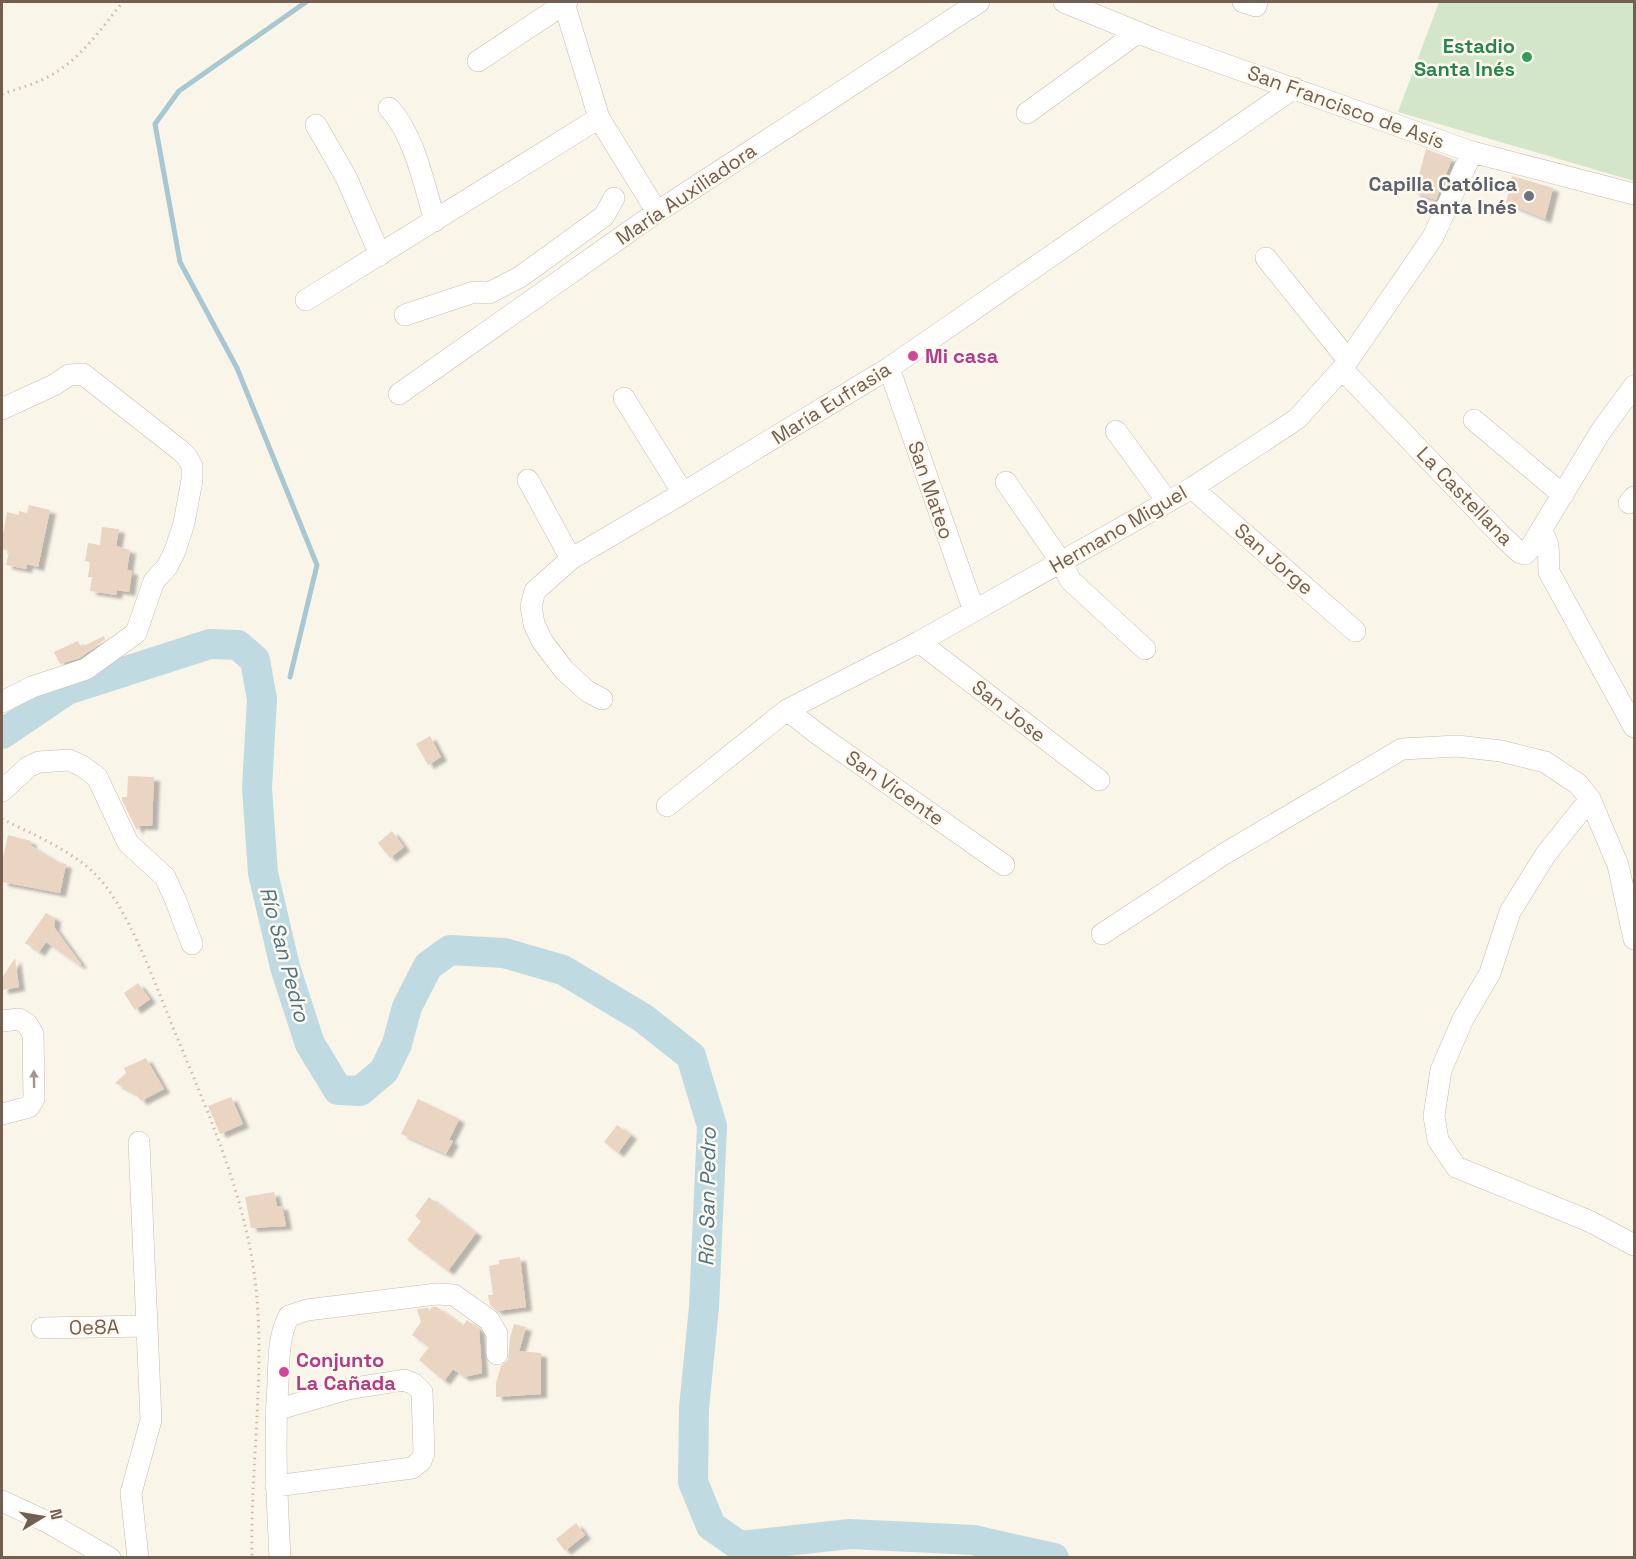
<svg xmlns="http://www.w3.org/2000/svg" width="1636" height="1559" viewBox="0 0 1636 1559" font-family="'Space Grotesk',sans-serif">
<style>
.green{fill:#d3e6c9}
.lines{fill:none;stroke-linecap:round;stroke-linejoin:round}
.stream{stroke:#a7c8d2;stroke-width:5}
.river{stroke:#c0dae2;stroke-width:30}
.building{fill:#ead5c2;filter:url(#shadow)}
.minor-casing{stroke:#c8bcae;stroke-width:22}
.path{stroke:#d1bba7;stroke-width:3;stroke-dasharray:1.5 4.5;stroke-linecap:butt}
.minor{stroke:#fff;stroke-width:21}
.oneway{fill:#a3978d}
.leisure-dot{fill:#2e9e5b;stroke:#fdf9ef;stroke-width:2}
.worship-dot{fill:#6b7280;stroke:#fdf9ef;stroke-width:2}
.hotel-dot{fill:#d1479c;stroke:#fdf9ef;stroke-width:2}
.labels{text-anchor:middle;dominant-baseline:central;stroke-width:5;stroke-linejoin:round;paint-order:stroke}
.leisure-label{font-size:20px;font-weight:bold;fill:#27864d;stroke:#fdf9ef;text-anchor:end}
.street-label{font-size:20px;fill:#725f50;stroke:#fdf9ef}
.worship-label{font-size:20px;font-weight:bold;fill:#5b616d;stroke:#fdf9ef;text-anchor:end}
.hotel-label{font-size:20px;font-weight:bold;fill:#b23c85;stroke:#fdf9ef;text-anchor:start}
.water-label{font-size:21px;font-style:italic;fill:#4c7482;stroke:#fdf9ef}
</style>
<defs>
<filter id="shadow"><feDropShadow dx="6" dy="4" stdDeviation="1.5" flood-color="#0004"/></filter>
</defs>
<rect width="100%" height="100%" fill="#faf5e9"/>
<path class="green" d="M1439 2H1634V181L1398 112Z"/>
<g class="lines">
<path class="stream" d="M290 677 317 565 237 368 180 262 155 124 179 91 306 2"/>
<path class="river" d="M2 734 67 690 210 644 238 645 255 660 262 699 257 788 263 873 285 967 310 1044 338 1090 360 1091 384 1071 397 1044 407 1007 428 966 450 950 504 953 563 970 643 1018 691 1056 712 1126 704 1307 694 1408 693 1482 711 1526 740 1546 850 1534 973 1540 1054 1558"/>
</g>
<path class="building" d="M1426 149 1452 159 1436 200 1414 193Z
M1512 176 1553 188 1545 219 1506 203Z
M29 505 50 510 38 567 27 564 26 569 6 565 9 551 2 549V540L7 512 19 515V511L27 513Z
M102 527 119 529 116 546 130 550 127 570 132 571 129 592 117 590 116 595 90 591 92 577H88L90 562 85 561 88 543 100 545Z
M104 636 105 639 80 658 60 664 54 652 78 641 81 647Z
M430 736 441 757 428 765 416 744Z
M128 776 154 777 152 826H138V830L136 829 122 800V797H127Z
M392 831 404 847 390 858 378 843Z
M8 835 31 841 30 845 60 863 66 864 60 893 2 882V862Z
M46 913 55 918 54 927 81 964 79 965 46 942 39 952 25 943Z
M15 958 19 987 2 990V978Z
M138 983 150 999 135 1010 124 993Z
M146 1058 164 1089 141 1101 136 1094 115 1083 126 1073 124 1068Z
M231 1097 243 1124 220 1134 208 1106Z
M418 1099 459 1119 449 1140 453 1141 446 1154 401 1134Z
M617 1125 631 1135 618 1153 604 1142Z
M274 1192 277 1206H282L286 1226 251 1228 245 1197Z
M429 1197 476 1233 448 1271 407 1240 421 1221 415 1216Z
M520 1257 526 1307 497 1311 490 1305 488 1295H493L489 1266 499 1264V1260Z
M432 1307H437L463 1326 467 1320 479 1329 482 1373 464 1377 453 1369 444 1381 419 1360 429 1347 412 1335 421 1322 417 1309 428 1308 430 1310Z
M514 1324 526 1327 519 1351 541 1353V1394L496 1397V1383L501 1366 508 1360 510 1338Z
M576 1523 585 1535 565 1551 556 1539Z"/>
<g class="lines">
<defs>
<path id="minor" d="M1064 2 1159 41 1472 152 1634 194
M1243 2 1256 6 1257 2
M564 3 599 118 657 212
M478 61 567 2
M389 108C415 136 424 185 435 221
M1027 113 1137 33
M316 125 346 177 380 255
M1266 258 1348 360
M306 300 599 118
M405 315 474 292 489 293 520 277 604 216 614 198
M889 368 974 611
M1342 369 1500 534 1520 553 1525 554 1529 550 1601 431 1634 386
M399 394 657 212 979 2
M624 398 683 493
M2 409 54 385 69 375 83 374 181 451 187 457 192 466V480L184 523 175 551 167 567 154 581 136 633 86 669 32 687 2 702
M1474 420 1563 495
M1116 431 1167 501
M528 480 571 559
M1006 482 1061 562 1071 581 1145 649
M1192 488 1355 631
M1629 503 1634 497
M1541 531C1551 544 1548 556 1549 572L1634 727
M919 642 1099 780
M602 699 587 691 564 670 542 641 534 624 531 606 535 591 571 559 683 493 889 368 1294 88
M787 710 819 735 1004 865
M2 791 28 767 39 762 69 760 82 766 97 777 128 843 165 877 176 901 192 944
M1590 799 1546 854 1510 912 1490 973 1463 1019 1441 1070 1434 1116 1438 1140 1456 1167 1589 1221 1634 1245
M667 806 787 710 919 642 1192 488 1297 419 1342 369 1433 237 1472 152
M1102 934 1224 854 1402 749 1457 746 1501 751 1545 762 1578 784 1590 799 1618 865 1634 939
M2 1021 19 1019 27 1024 33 1034 34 1099 29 1107 2 1114
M42 1328 146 1326
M276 1410 348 1389 404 1380 414 1384 422 1392 424 1453 421 1461 412 1468 276 1486
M2 1501 47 1522 110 1558
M138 1558 131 1493 151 1420 139 1142
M280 1558C277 1499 274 1441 278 1383 279 1359 278 1337 289 1316L307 1310 437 1294 454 1295 489 1320 497 1334V1354"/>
</defs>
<use href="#minor" class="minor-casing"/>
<path class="path" d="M2 94C21 88 41 82 58 71 85 53 103 26 123 2
M2 819C32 834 71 850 95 874 125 903 152 975 168 1015 205 1107 249 1198 257 1299 264 1385 250 1472 252 1558"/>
<use href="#minor" class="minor"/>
</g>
<defs><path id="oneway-solid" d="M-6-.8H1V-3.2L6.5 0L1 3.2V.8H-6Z" transform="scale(1.5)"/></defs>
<use class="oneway" href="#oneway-solid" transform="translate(34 1079) rotate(-91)"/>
<circle class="leisure-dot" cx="1527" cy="57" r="6"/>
<circle class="worship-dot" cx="1529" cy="196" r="6"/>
<g class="hotel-dot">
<circle cx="913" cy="356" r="6"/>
<circle cx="284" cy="1372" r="6"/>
</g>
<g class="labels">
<g class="leisure-label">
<text x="1515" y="46">Estadio<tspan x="1515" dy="23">Santa Inés</tspan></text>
</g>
<g class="street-label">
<text transform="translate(1346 107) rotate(20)">San Francisco de Asís</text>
<text transform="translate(686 194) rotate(-34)">María Auxiliadora</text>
<text transform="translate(831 403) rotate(-32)">María Eufrasia</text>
<text transform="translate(931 490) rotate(71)">San Mateo</text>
<text transform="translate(1465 496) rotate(46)">La Castellana</text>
<text transform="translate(1118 529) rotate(-30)">Hermano Miguel</text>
<text transform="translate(1274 559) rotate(41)">San Jorge</text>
<text transform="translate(1009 711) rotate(38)">San Jose</text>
<text transform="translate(895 788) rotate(35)">San Vicente</text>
<text transform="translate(94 1327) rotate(-1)">Oe8A</text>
</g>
<g class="worship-label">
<text x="1517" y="184">Capilla Católica<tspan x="1517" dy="23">Santa Inés</tspan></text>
</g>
<g class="hotel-label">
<text x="925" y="356">Mi casa</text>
<text x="296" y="1360">Conjunto<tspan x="296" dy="23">La Cañada</tspan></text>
</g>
<g class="water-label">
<text transform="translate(285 954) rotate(75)">Río San Pedro</text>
<text transform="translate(707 1197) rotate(-89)">Río San Pedro</text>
</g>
</g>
<rect width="1636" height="1559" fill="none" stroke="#725f50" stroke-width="6"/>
<g transform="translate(42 1517) rotate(79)" stroke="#fdf9ef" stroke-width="4.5" paint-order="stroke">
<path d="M0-4.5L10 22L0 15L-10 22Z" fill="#725f50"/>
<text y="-9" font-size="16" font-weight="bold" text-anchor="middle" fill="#725f50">N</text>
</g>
</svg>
